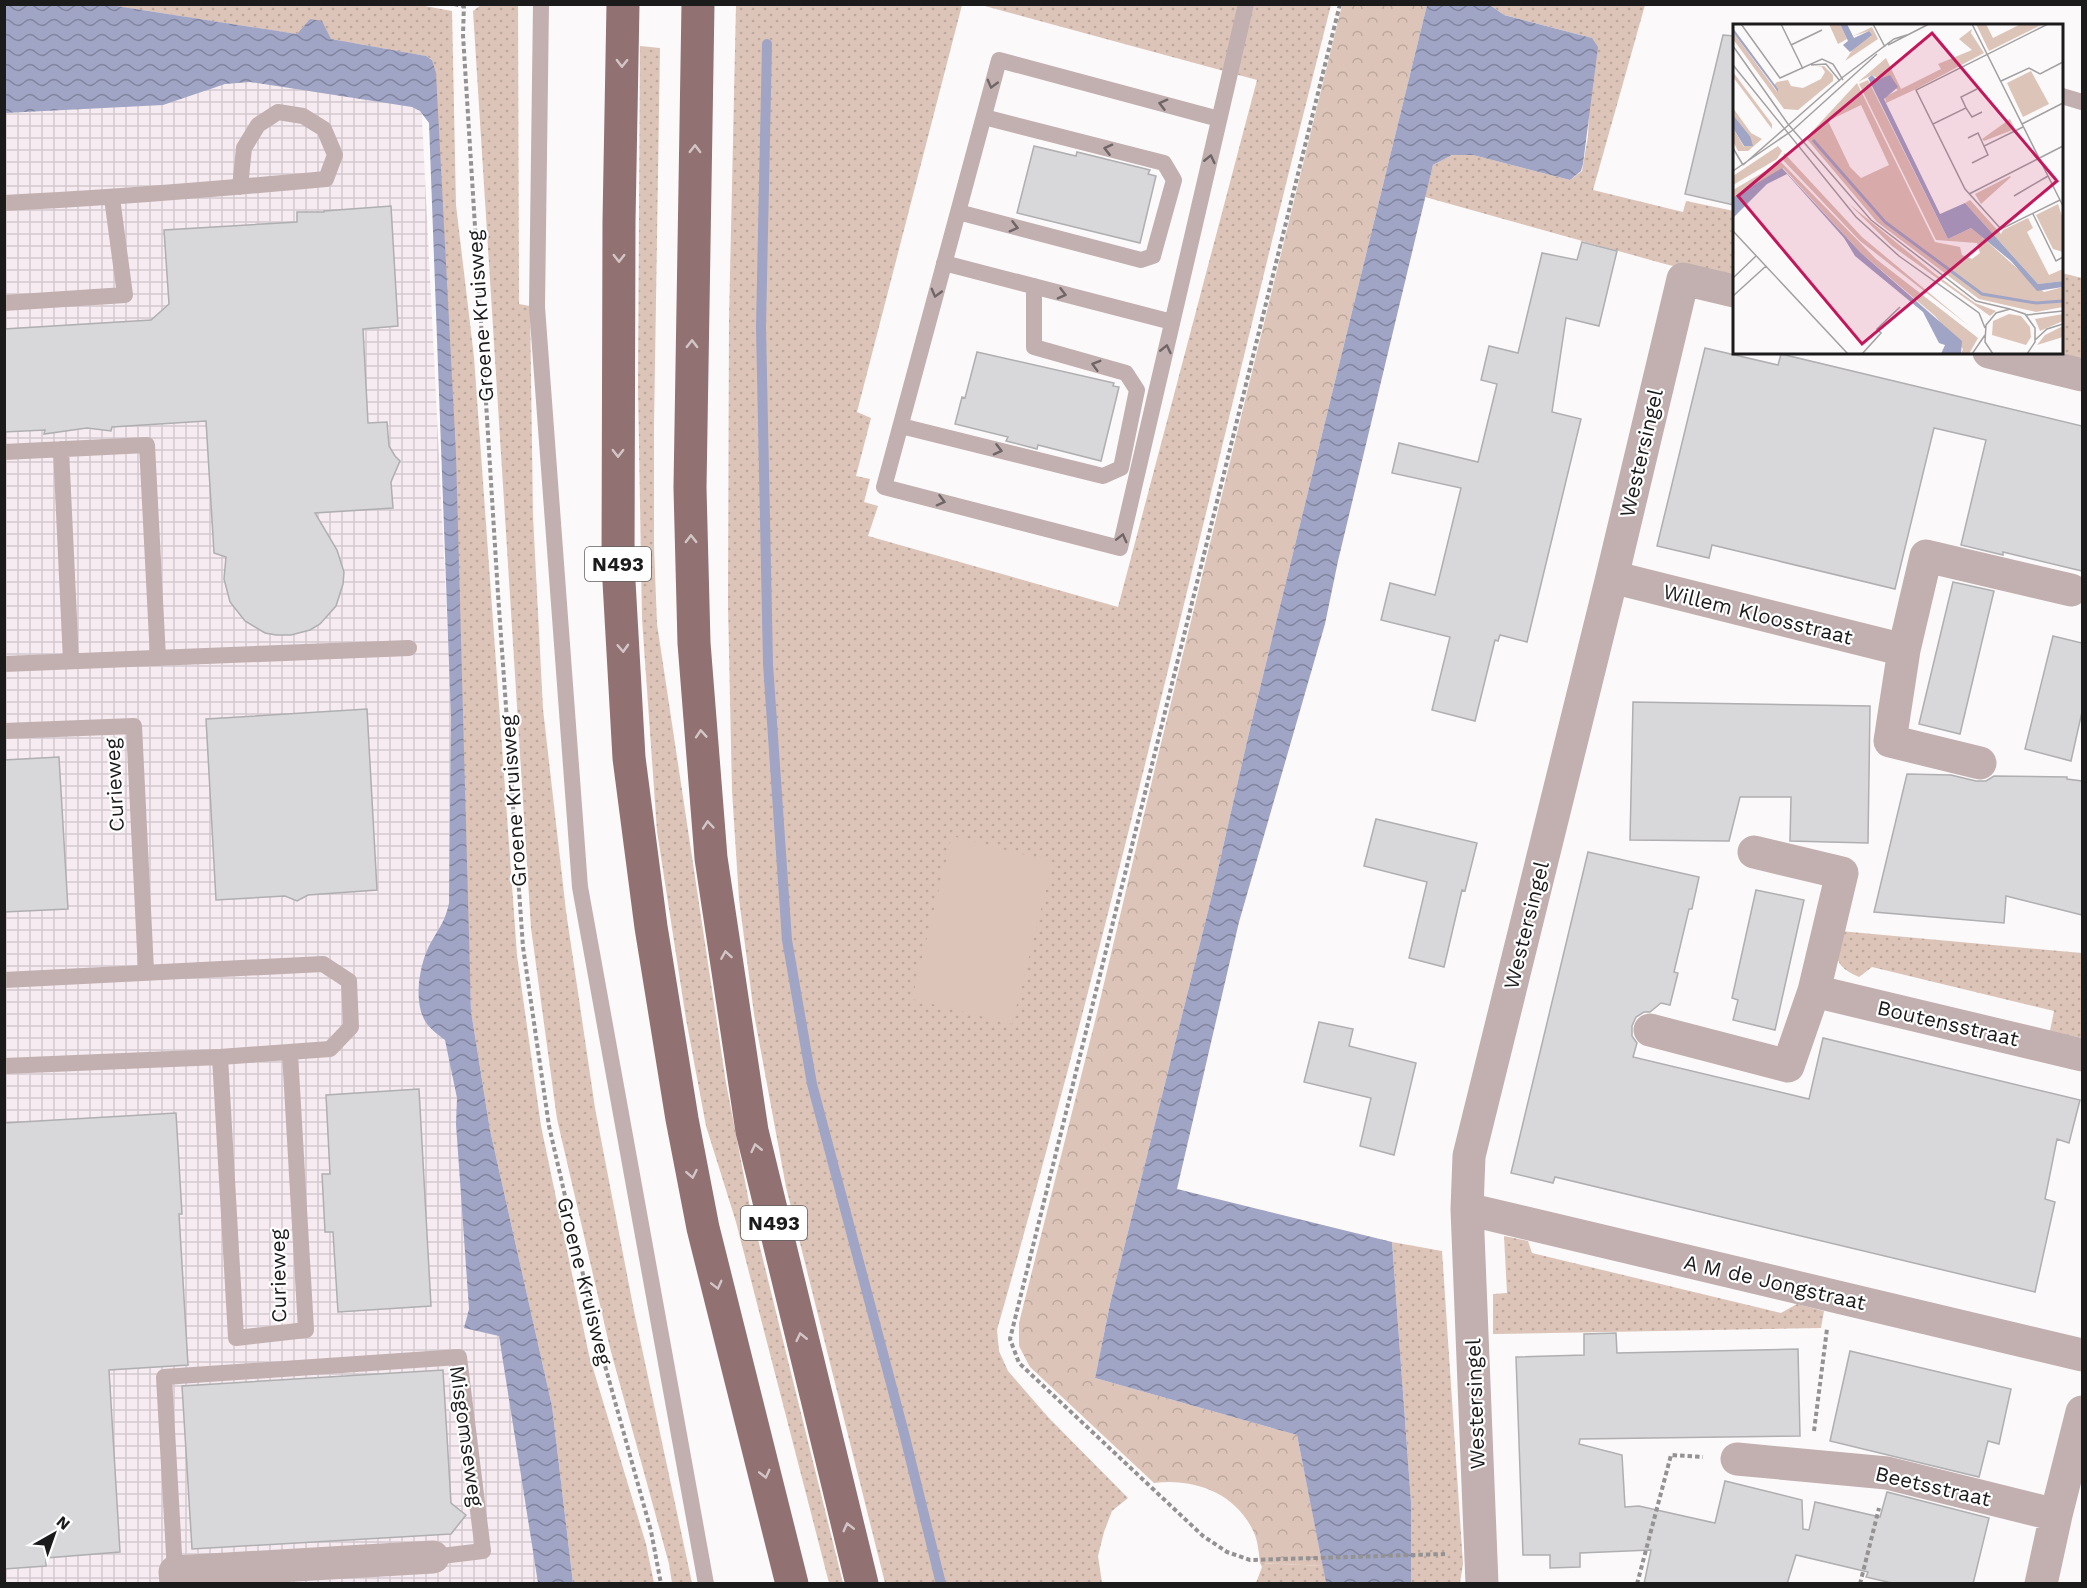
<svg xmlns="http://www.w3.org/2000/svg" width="2087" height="1588" viewBox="0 0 2087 1588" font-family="'Work Sans',sans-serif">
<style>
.industrial{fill:url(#industrial-grid)}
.grass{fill:url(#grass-dots)}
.forest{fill:url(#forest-crowns)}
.pitch{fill:#ddc4b8}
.water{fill:url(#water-waves)}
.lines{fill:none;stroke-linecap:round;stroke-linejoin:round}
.stream{stroke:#a0a4c5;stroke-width:10}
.building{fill:#d8d7d9;stroke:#afaeb0;stroke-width:1.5}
.path{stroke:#949292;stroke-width:4;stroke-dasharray:4.5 3;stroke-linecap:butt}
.lane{stroke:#c2afb0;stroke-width:16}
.street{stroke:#c2afb0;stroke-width:33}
.primary{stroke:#917172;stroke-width:33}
.oneway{stroke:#d3c6c7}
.oneway2{stroke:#6f6566}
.labels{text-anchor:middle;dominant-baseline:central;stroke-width:4.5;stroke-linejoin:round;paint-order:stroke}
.shield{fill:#fff;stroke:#605f5f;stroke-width:1.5}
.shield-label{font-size:20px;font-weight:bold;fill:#1c1b1b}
.street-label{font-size:21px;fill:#1c1b1b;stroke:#fff}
.inset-river{fill:none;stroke:#a0a4c5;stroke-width:3}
.inset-road{fill:none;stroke:#a2a0a1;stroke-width:1.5}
.view{fill:#c2185b;fill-opacity:0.15;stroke:#c2185b;stroke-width:3}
.inset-edge{fill:none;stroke:#1c1b1b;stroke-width:3}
</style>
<defs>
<pattern id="industrial-grid" width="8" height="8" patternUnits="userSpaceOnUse" patternTransform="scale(1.5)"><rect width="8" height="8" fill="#f6ebf1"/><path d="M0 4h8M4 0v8" fill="none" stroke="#d2c9ce"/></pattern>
<pattern id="grass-dots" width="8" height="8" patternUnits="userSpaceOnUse" patternTransform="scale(1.5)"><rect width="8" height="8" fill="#ddc4b8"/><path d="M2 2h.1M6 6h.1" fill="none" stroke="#bda89e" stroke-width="1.8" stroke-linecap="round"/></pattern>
<pattern id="forest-crowns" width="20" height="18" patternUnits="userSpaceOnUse" patternTransform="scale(1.5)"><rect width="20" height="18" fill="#ddc4b8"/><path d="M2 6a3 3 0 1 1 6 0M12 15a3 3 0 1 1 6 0" fill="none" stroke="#bda89e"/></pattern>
<pattern id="water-waves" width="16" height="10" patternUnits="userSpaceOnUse" patternTransform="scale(1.5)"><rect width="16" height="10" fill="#a0a4c5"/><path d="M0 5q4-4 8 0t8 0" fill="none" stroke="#82859f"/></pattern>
</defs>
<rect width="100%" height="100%" fill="#fcf9fa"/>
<path class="industrial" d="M5 5H413L420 78 466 996 556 1583 5 1584Z"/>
<path class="grass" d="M414 4 452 11 456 205 474 357 517 955 541 1126 589 1355 646 1544 654 1583H573L552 1406 490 1130 471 1011 432 60 426 56 331 39 310 19 297 34 110 5Z
M481 5H518L519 304 530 306 533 516 543 709 566 911 595 1108 634 1311 692 1583H672L669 1564 610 1348 557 1119 531 928 473 11Z
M736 5H962L857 412 871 418 856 476 870 479 864 502 878 506 868 536 1118 607 1257 80 981 5H1331C1218 446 1122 891 997 1330L999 1351 1008 1371 1048 1417 1128 1498 1112 1511 1104 1532 1098 1556 1102 1583H885L786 1187 754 1014 739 899 732 791 728 605 729 320Z
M1490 5H1645L1593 190 1683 212 1686 201 1734 211V281L1665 264 1425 197 1433 165 1452 155H1473L1570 180 1582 171 1588 136 1592 38 1504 15Z
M640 46 660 48 654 426V547L657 624 726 1083 750 1207 843 1583H829L736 1222 706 1126 686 1019 657 831 642 619 638 387Z
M2062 273 2082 278V359L2052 353 2062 352Z
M1840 931 2082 953V1038L2050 1031 2054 1011 1872 967 1859 977C1833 965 1835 958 1840 931Z
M1504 1236 1528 1241 1532 1253 1781 1313 1797 1304 1824 1311 1821 1328 1493 1334V1294L1507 1293Z
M1392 1242 1442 1251 1463 1564 1460 1583H1411V1502Z
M1260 1563 1323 1566 1326 1583H1256L1262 1567Z"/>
<path class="forest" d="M1342 5H1427L1248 737 1213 891 1110 1304 1095 1378 1297 1435 1323 1566 1260 1563C1259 1554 1258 1543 1255 1535 1238 1494 1196 1478 1154 1483L1030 1367 1019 1346V1323L1097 1013 1155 768Z"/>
<path class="pitch" d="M952 836 1053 862 1012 1024 912 999Z"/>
<path class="water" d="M5 4 110 5 297 34 310 19 322 21 331 39 426 56 432 60 436 73 456 454 471 1011 490 1130 552 1406 573 1583H538L499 1336 464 1328 469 1309 456 1124 457 1098 445 1040C437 1034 427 1027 423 1017 415 999 419 971 426 953 434 933 444 927 449 903L451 717 429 123 420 111 412 107 250 82 225 84 163 105 5 113Z
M1427 5H1490L1504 15 1592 38 1598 47 1583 164 1581 171 1570 180 1473 155H1452L1433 165 1338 561 1325 624 1239 922 1177 1189 1392 1242 1411 1502V1583H1326L1297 1435 1095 1378 1110 1304 1213 891 1248 737Z"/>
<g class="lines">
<path class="stream" d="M767 44 761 327 768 664 787 940 812 1084 904 1433 941 1584"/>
</g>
<path class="building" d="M1723 35 1734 36V205L1685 194Z
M1034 146 1076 156 1077 152 1150 170 1148 174 1156 176 1140 243 1017 213Z
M391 206 398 326 363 329 368 423 387 422 389 446 395 456 400 461 391 482 393 508 315 513 337 550 344 572 343 584 336 606 320 624 310 630 291 635H276L265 633 245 621 230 602 224 579 226 557 214 553 206 421 112 427 111 431 87 428 44 434 45 430 4 432V329L151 320 169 304 164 230 297 222V212H324V211Z
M1582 242 1617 251 1599 326 1566 318 1552 412 1581 419 1527 642 1500 635 1498 641 1495 640 1475 721 1432 710 1450 637 1381 620 1390 583 1435 595 1461 488 1392 473 1399 443 1478 462 1497 384 1481 380 1489 346 1518 353 1542 253 1577 260Z
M1705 348 1778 365 1781 354 2082 426V571L2003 552V555L1961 545 1986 440 1934 428 1895 589 1712 545 1709 558 1657 546Z
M977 352 1114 383 1113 386 1119 387 1101 461 1038 445 1037 449 1006 441 1008 437 955 424 962 397 965 398Z
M1953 582 1994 591 1960 734 1919 724Z
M2053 636 2082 643V712L2071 761 2025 749Z
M1633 702 1870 706 1868 843 1790 841 1791 797H1740L1729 841 1630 840Z
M367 709 377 890 308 895 297 901 285 896 216 900 206 719Z
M59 757 68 909 4 912V760Z
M1907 774 1951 775 1976 781H1986L1994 776 2067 777V779L2082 781V915L2006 896 2004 923 1874 912Z
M1376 819 1477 843 1465 891 1462 890 1444 967 1409 958 1427 882 1364 866Z
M1588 852 1699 877 1692 909H1689L1674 972 1678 973 1670 1005 1661 1003 1650 1012H1644L1636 1017 1632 1026V1036L1637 1043 1633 1057 1809 1099 1823 1038 2080 1100 2069 1143 2057 1139 2045 1199 2055 1202 2035 1292 1555 1177 1553 1183 1511 1173Z
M1756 890 1804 900 1775 1030 1733 1020 1738 1000 1732 998Z
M1319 1022 1353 1029 1349 1046 1416 1063 1394 1155 1360 1146 1371 1098 1304 1082Z
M419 1089 431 1306 338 1312 333 1232H325L322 1174H330L326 1095Z
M176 1113 182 1214H179L188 1365 109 1370 120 1552 46 1558V1566L4 1569V1123Z
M1616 1333 1617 1353 1798 1349 1800 1436 1580 1439 1579 1444 1622 1455 1625 1507 1639 1506 1715 1523 1725 1481 1802 1500 1803 1529 1809 1530 1815 1502 1880 1517 1887 1492 1989 1518 1973 1584H1896L1866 1577 1868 1572 1796 1555 1787 1584H1644L1651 1550 1580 1553V1567L1550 1568V1555H1523L1516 1357 1584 1355V1334Z
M1850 1351 2011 1389 1999 1444 1988 1441 1979 1477 1830 1441Z
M443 1370 451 1503 466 1515 451 1534 192 1549 182 1386Z"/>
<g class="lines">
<path class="path" d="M454 4 463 6
M464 4 463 35 498 594 523 947 549 1126 599 1344 651 1531 661 1584
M1340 4 1010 1339 1019 1363 1203 1536 1227 1552 1250 1560 1445 1554
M1814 1431 1827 1329
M1637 1584 1671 1455 1703 1457
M1860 1584 1879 1508"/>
<path class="lane" d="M541 4 537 307 580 887 706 1584
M2062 96 2082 102
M1219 119 999 60 884 487 1120 548 1246 4
M4 203C112 198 219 189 326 179L335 155 324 129 303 116 278 112 258 125 244 148 240 187
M958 212 1141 260 1153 256 1174 180 1164 163 984 117
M944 263 1172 322
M4 303 125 295 112 198
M901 426 1103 476 1121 468 1137 390 1126 373 1034 347V286
M61 449 71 661
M4 452 147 445 158 658
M4 664 409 648
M4 731 134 726 146 971
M4 980 323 964 349 981 351 1027 330 1049 220 1057 4 1066
M220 1057 236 1338 306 1330 290 1053
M175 1572 164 1377 459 1357 483 1551 433 1557"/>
<path class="street" d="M1989 352 2082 375
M1612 577 1904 650 1926 556 2071 590
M1904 650 1890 741 1980 763
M1754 852 1842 873 1814 991
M1650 1030 1788 1066 1814 991 2082 1055
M1467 1209 2082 1355
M1737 1459 1887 1473 2056 1515
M176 1584 175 1572 433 1557
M1482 1584 1467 1209 1469 1156 1612 577 1683 279 1734 291
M2041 1584 2056 1515 2082 1412"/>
<path class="primary" d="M623 4 619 221 618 564 629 758 651 927 682 1119 703 1228 792 1584
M698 4 690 488 694 643 711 858 752 1131 862 1584"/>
</g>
<defs><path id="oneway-chevron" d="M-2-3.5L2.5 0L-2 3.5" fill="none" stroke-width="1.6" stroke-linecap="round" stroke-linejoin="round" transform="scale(1.5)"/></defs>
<g class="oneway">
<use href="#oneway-chevron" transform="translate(622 63) rotate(91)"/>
<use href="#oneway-chevron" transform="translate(695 149) rotate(-89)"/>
<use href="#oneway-chevron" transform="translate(619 258) rotate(90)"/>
<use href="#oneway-chevron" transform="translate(692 344) rotate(-89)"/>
<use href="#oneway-chevron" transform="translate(618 453) rotate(90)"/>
<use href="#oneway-chevron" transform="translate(691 539) rotate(-91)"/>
<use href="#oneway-chevron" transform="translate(623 648) rotate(87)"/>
<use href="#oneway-chevron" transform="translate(701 734) rotate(-94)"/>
<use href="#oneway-chevron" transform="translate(708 825) rotate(-95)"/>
<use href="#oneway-chevron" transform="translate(726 955) rotate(-99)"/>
<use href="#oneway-chevron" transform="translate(756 1148) rotate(-103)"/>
<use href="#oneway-chevron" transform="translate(692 1174) rotate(79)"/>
<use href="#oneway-chevron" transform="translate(717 1285) rotate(76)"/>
<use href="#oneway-chevron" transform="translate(801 1337) rotate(-103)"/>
<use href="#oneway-chevron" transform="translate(765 1474) rotate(76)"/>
<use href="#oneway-chevron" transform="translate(848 1527) rotate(-104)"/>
</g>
<g class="oneway2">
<use href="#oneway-chevron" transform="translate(992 84) rotate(105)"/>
<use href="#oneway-chevron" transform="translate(1163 104) rotate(-165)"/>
<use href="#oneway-chevron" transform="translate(1108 149) rotate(-166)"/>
<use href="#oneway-chevron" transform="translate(1210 159) rotate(-77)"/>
<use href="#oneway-chevron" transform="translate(1014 227) rotate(15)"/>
<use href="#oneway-chevron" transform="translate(936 293) rotate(105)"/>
<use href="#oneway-chevron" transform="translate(1062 294) rotate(15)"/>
<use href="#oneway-chevron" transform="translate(1166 349) rotate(-77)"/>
<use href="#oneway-chevron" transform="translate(1096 365) rotate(-164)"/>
<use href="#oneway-chevron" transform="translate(998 450) rotate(14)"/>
<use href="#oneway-chevron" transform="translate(941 501) rotate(15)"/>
<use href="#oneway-chevron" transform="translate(1122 538) rotate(-76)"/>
</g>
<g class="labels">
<g class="shield">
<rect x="585" y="547" width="66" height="34" rx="4.5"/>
<rect x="741" y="1206" width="66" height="34" rx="4.5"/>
</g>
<g class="shield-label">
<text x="618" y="564">N493</text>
<text x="774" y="1223">N493</text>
</g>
<g class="street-label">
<text transform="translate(480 316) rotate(-94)">Groene Kruisweg</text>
<text transform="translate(1641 453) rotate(-77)">Westersingel</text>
<text transform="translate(1758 614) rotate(14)">Willem Kloosstraat</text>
<text transform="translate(114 785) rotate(-93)">Curieweg</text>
<text transform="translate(513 801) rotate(-94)">Groene Kruisweg</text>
<text transform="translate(1526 925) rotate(-76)">Westersingel</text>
<text transform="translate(1948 1023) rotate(13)">Boutensstraat</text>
<text transform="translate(278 1276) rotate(-91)">Curieweg</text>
<text transform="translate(585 1281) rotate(76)">Groene Kruisweg</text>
<text transform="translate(1775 1282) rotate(13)">A M de Jongstraat</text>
<text transform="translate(1475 1404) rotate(-92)">Westersingel</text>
<text transform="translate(467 1436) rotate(82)">Misgomseweg</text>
<text transform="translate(1933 1486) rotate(13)">Beetsstraat</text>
</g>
</g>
<g transform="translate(1733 24)">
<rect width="330" height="330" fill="#fcf9fa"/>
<path d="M243 0H253L260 14 288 0H310L256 27ZM139 3 145 15 112 37 124 19 138 12 136 7 120 12ZM239 5 238 9 251 29 181 66 153 79 152 73 165 66 139 51 125 58 153 34 168 65 208 45 205 40 239 26 226 15ZM0 8 44 68 41 61 44 58 55 56 58 62 70 64 88 55 92 48 88 42 82 43 91 42 100 51V57L65 86 51 85 0 15ZM298 47 316 80 290 93 274 59ZM0 48 39 100V105L0 53ZM124 59 202 218 227 223 229 231 239 235 247 229 244 219 250 214 311 268 330 263V283L303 288 246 275 144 198 73 114ZM128 81 156 141 128 154 117 143 95 97ZM0 84 18 109 29 115 15 127H5L0 117V104L11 123 17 112 0 91ZM277 95 282 105 251 117 249 115ZM45 122 49 127 44 135 0 161V152ZM51 129 129 213 236 302 127 217 50 136ZM48 138 143 235 245 314 236 330H228L230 325 202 292 128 229 50 144 0 175V166ZM277 152 278 153 248 180 242 170ZM237 176 268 210 270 206 295 194 300 204 294 208 316 251 330 245V257L305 260 232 179ZM115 179 202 250 242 279 263 287 257 292 159 222ZM325 180 330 195V228L320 225 303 191ZM276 290 288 292 297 303 298 313 293 321 259 311 260 297ZM330 290V297L307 307 302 295ZM330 302V313L304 321 312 311Z" fill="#ddc4b8" fill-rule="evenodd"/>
<path d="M96 0H107L114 15 105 20ZM135 56 215 215 238 204 250 214 244 219 203 216 126 60Z" fill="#ddc4b8"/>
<path d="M160 182a9 9 0 1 1 18 0a9 9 0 1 1-18 0Z" fill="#ddc4b8"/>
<path d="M107 0H114L121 14 136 7 139 11 117 28 110 21 115 17ZM0 4 45 65V68L0 8ZM139 51 144 56 157 51 165 63 151 75 207 190 232 179 305 260 330 257V263L304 267 278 237 238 204 215 215 135 54ZM0 91 17 112 20 122H11L0 104ZM49 144 128 229 229 317 228 330H208L212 321 206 319 190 288 122 232 111 214 54 150 34 160 0 194 1 173Z" fill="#a0a4c5"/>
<path class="inset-river" d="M80 116 152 198 249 270 303 279 330 277"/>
<path class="inset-road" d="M8 0 47 54 89 35 100 40 110 56M48 0 70 45M140 0 152 23M239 0 330 182M315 0 183 66 232 165 268 205 327 176M58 21 89 6M155 21 196 0M0 22 55 100 138 196 243 277 277 285M0 41 123 193 166 232 246 289 252 304M78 41 93 40 107 57M268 57 296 44 307 50 330 38M233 84 239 93 249 88M200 100 233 84 228 73 244 65M289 100 330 79M235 114 245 109 251 122M0 124 10 141M239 139 255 131 251 122 290 103M10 141 110 53 161 15 177 10M0 147 60 106 144 30M236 170 330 122M281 172 315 152M300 190 323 237 330 233M0 207 115 330M0 254 23 232M0 272 33 242M293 291 330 287M302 316 314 305 330 300M129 330 148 309 144 305 167 283M239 330 252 311M260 330 252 318 253 301 263 289 277 285 292 290 302 304V318L294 330"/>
<path class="view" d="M199 9 324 157 129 320 5 172Z"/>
<rect width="330" height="330" class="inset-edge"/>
</g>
<rect width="2087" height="1588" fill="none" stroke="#1c1b1b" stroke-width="12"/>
<g transform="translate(54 1534) rotate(40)" stroke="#ffffff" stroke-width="4.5" paint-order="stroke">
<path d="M0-4.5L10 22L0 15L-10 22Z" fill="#1c1b1b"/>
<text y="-9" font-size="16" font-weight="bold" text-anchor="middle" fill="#1c1b1b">N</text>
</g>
</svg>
